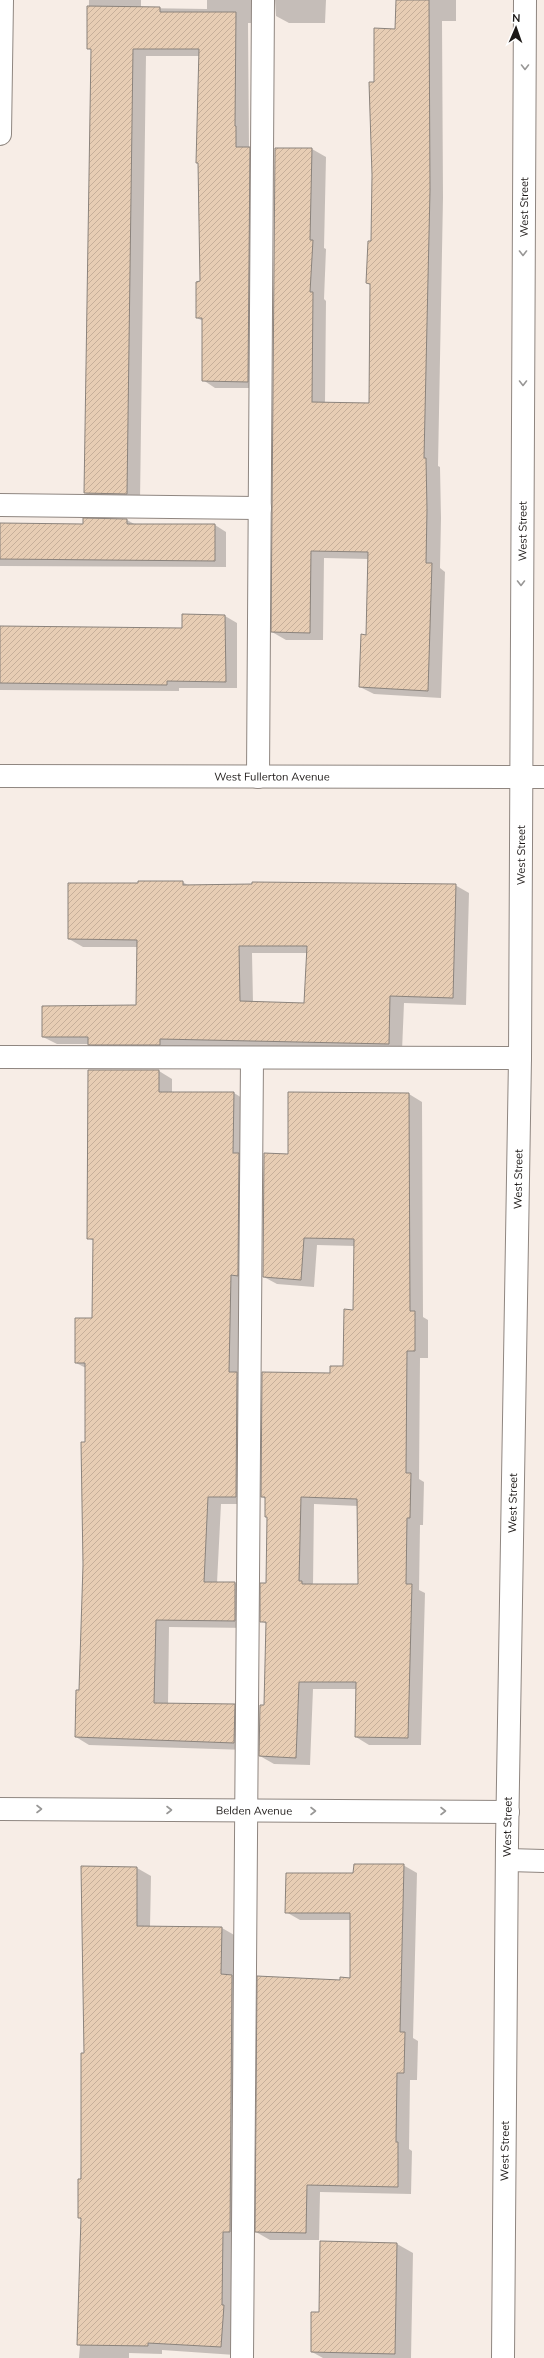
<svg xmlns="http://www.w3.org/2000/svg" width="544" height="2358" viewBox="0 0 544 2358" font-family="Mulish,sans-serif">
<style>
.shadow{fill:#0003;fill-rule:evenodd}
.building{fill:url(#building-hatch);stroke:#8b837c;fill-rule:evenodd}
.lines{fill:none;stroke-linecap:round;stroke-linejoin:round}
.minor-casing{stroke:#8f8680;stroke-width:24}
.minor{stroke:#fff;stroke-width:22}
.oneway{stroke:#989796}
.labels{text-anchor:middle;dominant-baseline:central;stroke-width:3;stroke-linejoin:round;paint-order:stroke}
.street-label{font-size:11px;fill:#1b1715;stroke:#fff}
</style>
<defs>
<pattern id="building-hatch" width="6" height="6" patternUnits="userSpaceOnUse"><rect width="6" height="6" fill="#e7cdb4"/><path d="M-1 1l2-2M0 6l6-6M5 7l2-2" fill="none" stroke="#c6af9a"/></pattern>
</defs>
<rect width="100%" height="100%" fill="#f7ede6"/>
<path class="shadow" d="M89 0H141V8L207 9V0H266L263 23H248L249 148 262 155 260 388H215L203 380V321L197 318 201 282 200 56H146L140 501 98 500 85 493 92 50 88 48Z
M275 0H326L325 23H289L276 16Z
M397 0H456V21H442L443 198 438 466 440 467 441 518 440 568 445 572 441 698 374 694 360 687 367 636 369 559 324 558 323 640H286L272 632 276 149H312L326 157 324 248 326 249 324 299 326 301 325 403 370 404 371 285 367 283 372 242 375 83 396 30Z
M127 520 136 525H215L226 532V567L0 566V524L84 525Z
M183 615 225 616 237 623V688H179V691L0 690V627L183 629Z
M139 882H183L189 886 455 885 469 893 466 1005 404 1003 402 1051 173 1046V1052H103L90 1044H57L43 1037 137 1006 138 947H83L69 939 139 884ZM252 953H308L305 1005 253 1003Z
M159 1071 172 1079V1093H234L247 1101 249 1504H221L217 1583H235L249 1591 248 1628 169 1627 168 1705H234L248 1713 247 1750 89 1745 76 1737 80 1691 86 1443V1368L76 1363 93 1319 94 1241 88 1238Z
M409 1094 422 1102 423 1317 428 1320V1358H420L419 1479 424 1482 423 1525H420L419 1590 425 1593 421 1745H369L356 1737 357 1689H313L310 1765 274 1764 260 1756 265 1706 267 1624 261 1621 267 1584 268 1517 266 1499 262 1497 331 1374 344 1367 354 1311 355 1246 317 1245 314 1287 277 1284 264 1277 289 1155ZM314 1504 358 1506 359 1585H313Z
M403 1865 417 1873 413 2038 418 2041 417 2080H410L409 2149 412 2151 411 2194 320 2192 319 2240H270L256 2232 341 1981 351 1979V1920H300L286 1912 354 1874Z
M82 1867 137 1868 151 1876 150 1927 222 1928 236 1936 235 2355 162 2350V2354L129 2353V2358H79L80 2346 78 2344 82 2220 79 2218 85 2054Z
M397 2244 413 2253 411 2358H323L312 2352 320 2313Z"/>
<path class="building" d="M396 0H429L430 190 424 458H426L427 510 426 563H432L428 691 359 687 361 634 366 635 368 552 311 551 310 633 271 632 275 148H312L310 240H313L310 292H313L312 402 369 403 370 284 366 283 368 241H371L372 175 369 82H374V28L395 29Z
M87 6 160 7V12H236L235 126H236V147H250L248 382 202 381V318H196V282L200 281 198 163H196L199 49H133L127 494 84 493 91 49H87Z
M83 518 127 519V524H215V561L0 559V523L83 524Z
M182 614 225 615 226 682 167 681V685L0 683V626L182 628Z
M138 881H183V885L252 884V882L456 884 453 998 390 996 389 1044 160 1039V1045H88V1037H42V1006L136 1005 137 940 68 939V883H138ZM239 946H307L304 1003 240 1001Z
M88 1070H159V1092H234L233 1153H239L238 1276 231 1275 229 1372H237L236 1497H208L204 1582H235V1621L156 1620 154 1703 235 1704 234 1743 75 1737 76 1690H79L83 1565 81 1442H85V1363H75V1318H92L93 1239H87Z
M288 1092 409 1093 410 1311H415V1351H407L406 1473H411L410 1518H407L406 1584H412L408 1738 355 1737 356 1682H299L296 1758 259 1756 260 1705H264L266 1622H260V1583H266L267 1517H265V1497H261L262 1372 330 1373V1366H343L344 1309 353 1310 354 1239 304 1238 301 1280 263 1277 264 1153 288 1154ZM301 1497 357 1499 358 1584H302V1581H299Z
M354 1864H404L400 2032H405L404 2073H397L396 2142H398V2187L307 2185 306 2233 255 2232 257 1976 340 1980V1977L350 1978V1913H285L286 1873H353Z
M81 1866 137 1867V1926L222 1927 221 1974 232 1975 230 2232H223L222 2305H224L221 2347 148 2343V2346L77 2345 81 2218H78V2179H81V2053H84Z
M320 2241 397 2243 395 2354 311 2352V2312H319Z"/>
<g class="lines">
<defs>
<g id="minor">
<path d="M0 134 2 0"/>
<path d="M0 505 260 508"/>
<path id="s1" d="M0 776 544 777"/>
<path d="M258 777 263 0"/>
<path d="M0 1057 520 1058"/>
<path id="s2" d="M0 1809 508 1812"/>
<path d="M508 1860 544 1861"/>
<path d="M242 2358 252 1058"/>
<path id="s3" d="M503 2358 507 1842 520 1058 525 0"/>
</g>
</defs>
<use href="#minor" class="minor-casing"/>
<use href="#minor" class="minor"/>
</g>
<defs><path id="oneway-chevron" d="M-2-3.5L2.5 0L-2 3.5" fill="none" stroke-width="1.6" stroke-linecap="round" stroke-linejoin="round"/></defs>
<g class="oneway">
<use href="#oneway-chevron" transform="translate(525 67) rotate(90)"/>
<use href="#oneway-chevron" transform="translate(523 253) rotate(90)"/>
<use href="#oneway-chevron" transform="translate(523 383) rotate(90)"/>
<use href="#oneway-chevron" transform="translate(521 583) rotate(90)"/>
<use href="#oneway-chevron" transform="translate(39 1809)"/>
<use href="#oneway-chevron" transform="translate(169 1810)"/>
<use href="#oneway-chevron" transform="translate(313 1811)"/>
<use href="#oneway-chevron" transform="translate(443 1811)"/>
</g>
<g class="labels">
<g class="street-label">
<text stroke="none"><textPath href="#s3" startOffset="2151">West Street</textPath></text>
<text stroke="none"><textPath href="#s3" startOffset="1827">West Street</textPath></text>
<text stroke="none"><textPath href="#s1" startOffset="272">West Fullerton Avenue</textPath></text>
<text stroke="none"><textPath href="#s3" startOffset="1503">West Street</textPath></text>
<text stroke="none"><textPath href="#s3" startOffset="1179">West Street</textPath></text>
<text stroke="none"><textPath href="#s3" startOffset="855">West Street</textPath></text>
<text stroke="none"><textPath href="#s2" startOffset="254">Belden Avenue</textPath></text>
<text stroke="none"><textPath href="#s3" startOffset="531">West Street</textPath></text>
<text stroke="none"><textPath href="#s3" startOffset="207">West Street</textPath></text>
</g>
</g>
<g transform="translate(516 28) rotate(2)" stroke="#ffffff" stroke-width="3" paint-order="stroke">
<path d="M0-3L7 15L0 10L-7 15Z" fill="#1b1715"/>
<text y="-6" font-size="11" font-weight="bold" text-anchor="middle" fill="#1b1715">N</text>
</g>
</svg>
